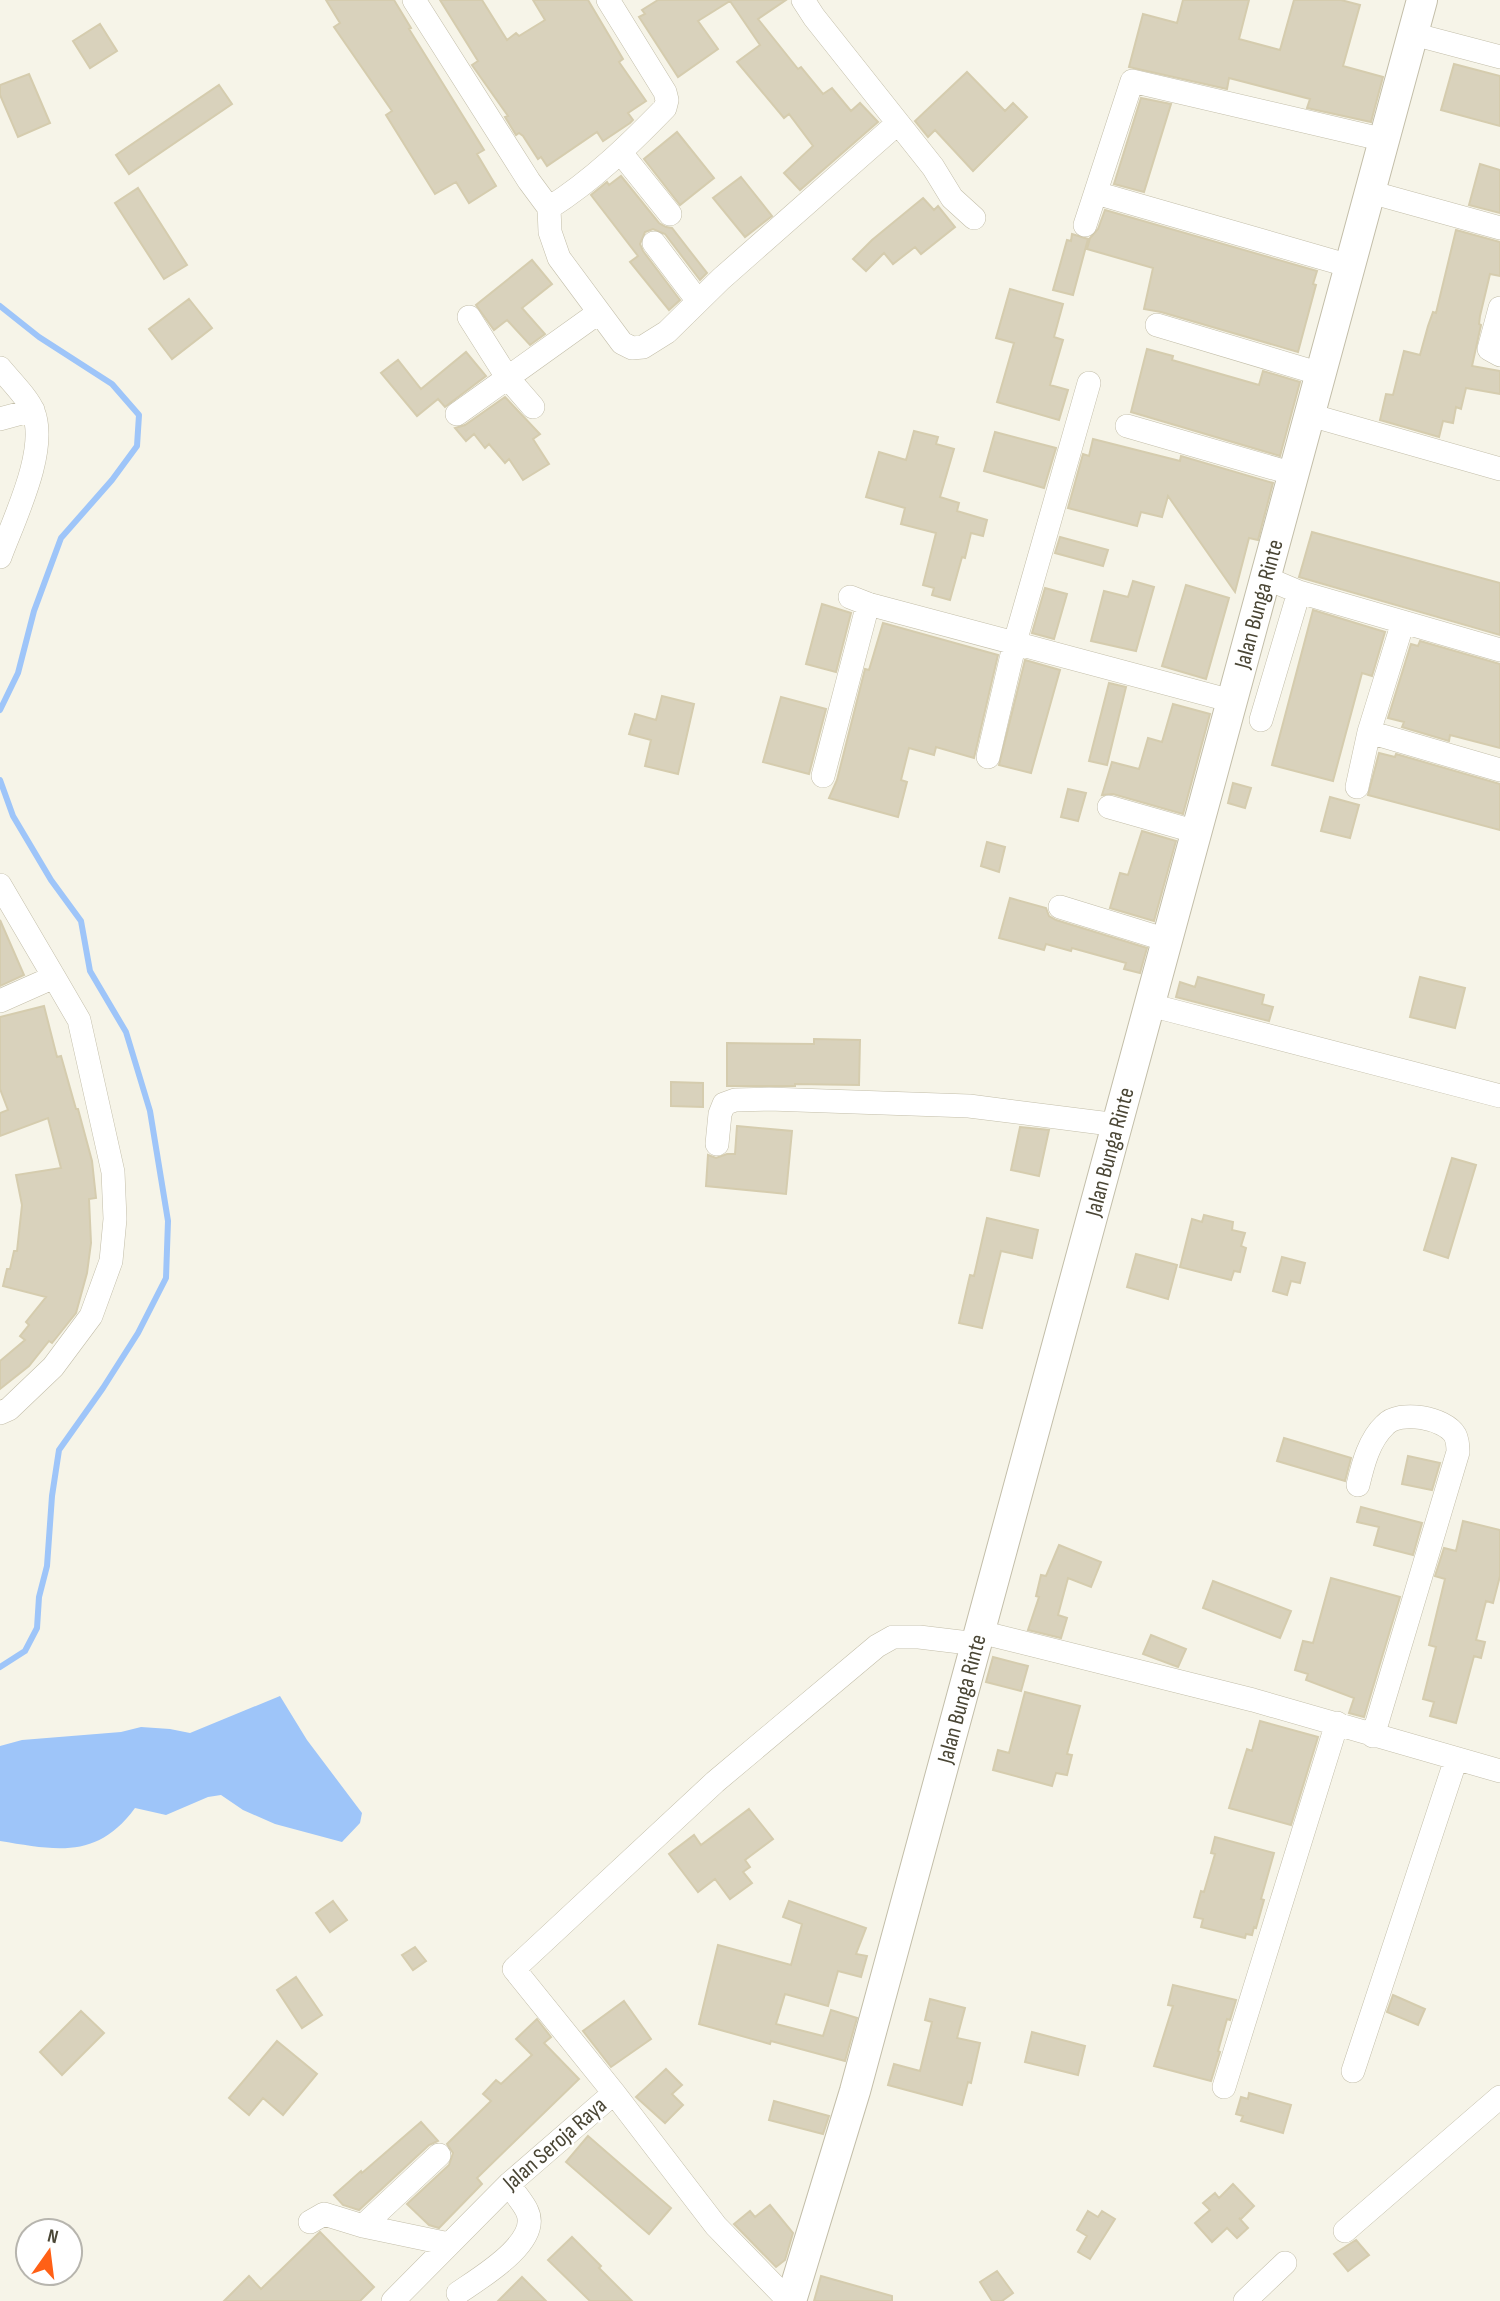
<svg xmlns="http://www.w3.org/2000/svg" width="1500" height="2301" viewBox="0 0 1500 2301" font-family="'Sofia Sans Condensed',sans-serif">
<style>
.water{fill:#9ec5f9}
.lines{fill:none;stroke-linecap:round;stroke-linejoin:round}
.stream{stroke:#9ec5f9;stroke-width:6}
.building{fill:#d9d2bc;stroke:#d5ccae;stroke-width:2}
.minor-casing{stroke:#c3bea9;stroke-width:24}
.tertiary-casing{stroke:#c3bea9;stroke-width:32}
.minor{stroke:#fff;stroke-width:23}
.tertiary{stroke:#fff;stroke-width:30}
.labels{text-anchor:middle;dominant-baseline:central;stroke-width:5;stroke-linejoin:round;paint-order:stroke}
.street-label{font-size:23px;fill:#4a4635;stroke:#fff}
</style>
<rect width="100%" height="100%" fill="#f6f4e8"/>
<path class="water" d="M280 1696 307 1740 362 1813 360 1823 342 1842 275 1824 243 1810 221 1795 208 1797 166 1815 135 1808C97 1860 56 1850 0 1841V1746L22 1740 121 1732 141 1727 170 1729 190 1733Z"/>
<g class="lines">
<path class="stream" d="M0 306 39 337 112 384 139 415 137 446 112 480 61 538 34 611 18 673 0 710
M0 780 13 816 51 880 81 921 90 971 126 1032 150 1111 168 1221 166 1278 138 1333 103 1388 59 1450 52 1496 47 1566 39 1597 37 1628 25 1651 0 1667"/>
</g>
<path class="building" d="M326 0H394L411 28 409 29 484 150 477 154 496 186 469 203 456 182 435 194 386 115 392 111 334 27 340 23Z
M440 0H482L507 40 516 33 519 36 545 20 533 0H588L623 59 619 62 646 101 628 113 633 120 630 123 603 141 597 132 547 166 541 157 538 159 523 136 519 133 516 135 505 117 508 116 472 65 478 61Z
M658 0H786L758 19 798 69 801 67 823 94 832 88 851 111 860 103 878 122 800 190 784 173 813 146 789 114 784 118 737 62 760 45 730 1 698 21 718 49 678 77 639 17 645 14 642 10Z
M1183 0H1249L1239 39 1280 50 1294 0H1341L1360 5 1343 66 1383 77 1371 122 1307 108 1310 99 1229 78 1227 89 1129 67 1143 14 1177 23Z
M100 24 117 51 90 68 73 41Z
M1454 64 1500 76V126L1441 110Z
M967 72 1005 111 1013 103 1027 117 973 171 935 130 928 137 915 121Z
M29 74 50 123 18 137 0 95V85Z
M219 85 232 104 129 174 116 155Z
M1141 98 1171 104 1144 192 1114 184Z
M677 132 714 178 680 205 644 159Z
M1480 164 1500 170V213L1469 205Z
M621 176 659 223 666 227 672 228 707 273 700 280 665 234 653 229 645 232 640 244 643 251 680 300 669 310 630 262 638 256 591 195 607 182 609 185Z
M741 177 772 216 745 237 713 198Z
M138 188 187 265 164 279 115 203Z
M923 198 934 210 938 206 955 227 921 254 915 247 893 264 884 253 866 271 853 259 872 240Z
M1105 210 1317 271 1313 284 1316 285 1298 352 1161 312 1144 309 1153 268 1087 249 1090 238 1098 229Z
M1456 230 1500 242V276L1490 274 1480 316 1479 324 1481 325 1472 366 1500 371V394L1466 388 1461 409 1456 407 1453 423 1443 421 1439 437 1380 420 1386 394 1393 395 1404 351 1420 355 1428 326 1433 312 1436 313Z
M1072 234 1088 239 1073 295 1053 290 1067 240 1071 241Z
M532 260 552 284 522 308 545 334 530 345 507 320 494 330 476 305Z
M1010 289 1063 304 1054 337 1063 340 1050 385 1068 390 1059 420 997 402 1014 343 996 338Z
M189 299 212 328 172 359 149 329Z
M1147 349 1173 356 1172 360 1259 385 1263 371 1300 382 1280 456 1131 412Z
M466 352 486 376 445 407 438 399 417 416 381 373 398 360 421 389Z
M505 397 540 434 533 439 549 464 523 480 509 459 505 463 489 444 485 448 474 434 466 441 455 428 465 425Z
M914 431 938 437 936 444 954 449 940 497 959 503 957 511 987 520 983 536 971 533 965 558 962 557 950 600 932 595 934 588 923 585 936 533 901 524 905 508 866 497 879 452 906 460Z
M995 432 1056 448 1044 488 984 471Z
M1093 439 1180 461 1181 456 1273 483 1258 540 1249 538 1235 592 1168 496 1162 517 1141 512 1137 526 1068 508 1083 454 1089 456Z
M1312 532 1500 583V635L1299 577Z
M1060 537 1108 550 1103 566 1055 553Z
M1133 581 1154 587 1136 651 1091 641 1104 591 1128 597Z
M1186 585 1229 598 1206 679 1162 666Z
M1045 588 1067 594 1054 639 1032 633Z
M822 604 851 613 836 672 806 664Z
M1313 610 1385 632 1372 676 1362 673 1333 781 1272 765Z
M883 623 998 655 974 758 936 747 934 755 909 748 901 780 907 782 898 817 829 798 837 780 865 669 869 670Z
M1420 641 1500 664V748L1450 735 1449 741 1402 727 1404 722 1388 718 1411 644 1418 646Z
M1025 660 1060 670 1031 773 999 765Z
M1109 683 1126 687 1107 765 1089 761Z
M662 696 694 704 678 774 645 766 651 740 629 734 635 714 656 720Z
M781 697 826 709 809 774 763 762Z
M1173 704 1210 714 1183 814 1113 794 1102 795 1112 762 1139 769 1148 738 1162 742Z
M1379 753 1395 757 1396 754 1500 784V830L1368 795Z
M1233 783 1251 788 1245 808 1228 803Z
M1068 789 1086 793 1078 821 1061 817Z
M1330 797 1359 805 1350 838 1321 831Z
M1142 831 1176 841 1154 921 1110 908 1120 873 1128 875Z
M987 842 1005 847 999 872 981 866Z
M1010 898 1046 908 1049 916 1056 920 1147 948 1140 973 1124 969 1126 963 1072 948 1071 951 1046 944 1044 950 999 938Z
M0 920 24 975 0 986Z
M1198 977 1264 995 1262 1004 1273 1007 1269 1021 1176 997 1180 982 1195 987Z
M1420 977 1465 988 1455 1028 1410 1017Z
M44 1006 57 1057 61 1056 76 1109H78L92 1161 96 1198 89 1199 91 1243 87 1273 76 1313 52 1343 49 1341 29 1366 0 1389V1361L25 1340 20 1336 29 1325 26 1322 46 1297 3 1286 7 1269H10L14 1251H17L22 1205 16 1175 61 1168 48 1118 0 1136V1113L8 1110 0 1089V1017Z
M814 1039 860 1040 859 1085 795 1084V1086H727V1043L814 1044Z
M671 1082 703 1083V1107L671 1106Z
M737 1126 792 1131 786 1194 706 1186 708 1155 716 1158 727 1154H735Z
M1020 1127 1049 1130 1039 1176 1011 1170Z
M1452 1158 1476 1165 1448 1258 1424 1250Z
M1204 1215 1233 1222 1232 1230 1245 1233 1241 1246 1246 1248 1240 1272 1234 1271 1231 1280 1180 1267 1192 1219 1202 1222Z
M987 1218 1038 1230 1032 1258 1001 1251 982 1328 959 1323 970 1275 974 1276Z
M1136 1254 1177 1265 1168 1299 1127 1287Z
M1282 1257 1305 1263 1300 1283 1291 1281 1287 1295 1273 1291Z
M1284 1438 1351 1458 1345 1481 1277 1461Z
M1408 1456 1440 1463 1432 1490 1402 1484Z
M1361 1507 1422 1523 1413 1555 1374 1545 1379 1527 1357 1522Z
M1463 1521 1500 1530V1576L1493 1603 1486 1601 1476 1640 1485 1642 1481 1658 1474 1656 1456 1723 1430 1716 1434 1702 1423 1699 1436 1647 1429 1645 1445 1579 1435 1576 1444 1548 1456 1551Z
M1059 1545 1101 1562 1091 1587 1068 1578 1058 1615 1067 1618 1061 1638 1028 1630 1039 1597 1036 1596 1041 1575 1046 1576Z
M1331 1578 1400 1597 1364 1717 1349 1713 1354 1698 1306 1680 1308 1674 1295 1670 1303 1641 1313 1643Z
M1213 1581 1291 1611 1280 1638 1203 1608Z
M1151 1635 1186 1649 1178 1667 1143 1654Z
M993 1657 1028 1666 1021 1691 986 1682Z
M1025 1692 1080 1706 1067 1754 1072 1755 1067 1775 1056 1773 1052 1786 993 1770 998 1750 1009 1753Z
M1260 1721 1318 1737 1291 1825 1229 1808 1247 1749 1252 1751Z
M749 1809 773 1839 745 1860 750 1867 743 1872 752 1883 730 1899 715 1879 698 1892 669 1854 694 1835 701 1845Z
M1215 1837 1274 1853 1261 1899 1264 1900 1256 1928 1254 1927 1252 1935 1246 1934 1245 1938 1201 1927 1203 1919 1194 1917 1201 1891 1204 1892 1215 1854 1211 1853Z
M333 1901 347 1920 330 1932 316 1913Z
M789 1901 866 1928 856 1954 867 1956 861 1977 838 1971 828 2006 785 1994 776 2024 823 2036 831 2010 857 2018 845 2061 771 2041 770 2044 699 2024 718 1945 791 1965 802 1924 783 1917Z
M415 1947 426 1961 413 1970 402 1955Z
M296 1977 322 2015 302 2028 277 1990Z
M1173 1985 1236 2000 1230 2020 1227 2019 1218 2051 1220 2052 1211 2081 1154 2066 1173 2006 1168 2005Z
M1393 1995 1425 2009 1418 2025 1387 2012Z
M930 1999 965 2008 957 2038 980 2043 971 2083 968 2082 962 2105 888 2085 894 2064 920 2071 932 2022 925 2020Z
M624 2001 651 2039 611 2067 583 2031Z
M81 2011 104 2033 62 2075 40 2052Z
M537 2019 551 2037 544 2043 579 2079 477 2178 482 2184 439 2228 429 2225 407 2204 449 2165 453 2153 447 2144 491 2101 483 2094 496 2080 501 2084 532 2055 516 2039Z
M1032 2032 1085 2046 1078 2075 1025 2062Z
M277 2041 317 2074 283 2115 263 2098 249 2115 229 2098Z
M666 2069 682 2085 672 2094 683 2105 665 2123 636 2097Z
M1249 2093 1291 2105 1283 2133 1241 2121 1243 2116 1236 2114 1241 2097 1248 2099Z
M774 2101 829 2116 823 2134 769 2120Z
M421 2122 438 2141 429 2145 359 2210 343 2205 334 2195 361 2171 362 2173Z
M588 2136 671 2208 649 2234 566 2162Z
M1233 2184 1254 2206 1241 2219 1239 2218 1248 2228 1237 2238 1227 2228 1212 2242 1195 2223 1210 2210 1203 2203 1215 2193 1219 2198Z
M770 2205 793 2233 785 2260 776 2267 734 2224 750 2211 755 2217Z
M1088 2211 1098 2217 1102 2211 1115 2219 1090 2259 1078 2252 1087 2236 1077 2230Z
M320 2232 374 2287 360 2301H224L249 2276 261 2289Z
M572 2237 601 2266 599 2268 632 2301H590L548 2260Z
M1356 2240 1369 2255 1348 2271 1334 2254Z
M997 2271 1013 2293 1002 2301H992L980 2282Z
M821 2276 892 2296V2301H814Z
M522 2277 546 2301H498Z"/>
<g class="lines">
<defs>
<path id="minor" d="M414 0 529 181 549 208 550 232 559 258 622 343 632 348 643 347 667 332 721 279 898 123
M803 0 814 17 933 167 952 198 974 218
M1413 34 1500 57
M621 153 670 214
M1370 192 1500 228
M1096 193 1350 266
M549 208C593 180 629 145 665 108L667 100 665 92 608 0
M1085 225 1132 81 1385 140
M654 243 698 301
M1500 308 1489 349 1500 355
M469 317 507 377 533 407
M1157 325 1321 374
M0 368C8 378 29 399 33 411 49 449 14 519 0 557
M457 414 598 313
M1310 415 1500 469
M0 419 33 410
M1127 426 1294 474
M1266 578 1299 592 1500 650
M850 597 868 604 1232 701
M1261 720 1299 592
M1369 732 1500 770
M988 757 1015 642 1089 383
M823 776 868 604
M1357 787 1369 732 1403 622
M1109 807 1197 832
M0 885 54 977
M1060 907 1167 940
M0 1001 54 977 79 1020 113 1172 115 1219 111 1261 91 1316 53 1367 9 1409 0 1413
M1150 1005 1500 1096
M717 1144 720 1114 724 1104 735 1100 769 1099 969 1106 1118 1125
M1358 1485C1363 1464 1369 1440 1385 1425 1400 1409 1445 1418 1455 1435 1458 1441 1458 1446 1458 1452L1373 1736
M980 1632 1253 1700 1500 1771
M1353 2071 1456 1759
M1224 2087 1337 1723
M614 2093 514 1969 715 1782 877 1646 893 1637H919L977 1644
M310 2222 324 2214 363 2226 449 2244
M363 2226 439 2155
M1345 2231 1500 2097
M458 2293C478 2279 542 2242 527 2211 523 2202 514 2193 509 2184
M393 2301 509 2184 614 2093 716 2226 789 2301
M1245 2301 1285 2263"/>
<path id="tertiary" d="M791 2301 855 2091 1422 0"/>
</defs>
<use href="#minor" class="minor-casing"/>
<use href="#tertiary" class="tertiary-casing"/>
<use href="#minor" class="minor"/>
<use href="#tertiary" class="tertiary"/>
</g>
<g class="labels">
<g class="street-label">
<text transform="translate(1259 604) rotate(-75)">Jalan Bunga Rinte</text>
<text transform="translate(1110 1152) rotate(-75)">Jalan Bunga Rinte</text>
<text transform="translate(962 1699) rotate(-75)">Jalan Bunga Rinte</text>
<text transform="translate(555 2144) rotate(-41)">Jalan Seroja Raya</text>
</g>
</g>
<g transform="translate(49 2252) rotate(14)"><circle r="33" fill="#ffffff" stroke="#b7b5ae" stroke-width="2"/>
<path d="M0-5L12 26L0 18L-12 26Z" fill="#ff6016"/>
<text y="-10" font-size="19" font-weight="bold" text-anchor="middle" fill="#4a4635">N</text>
</g>
</svg>
